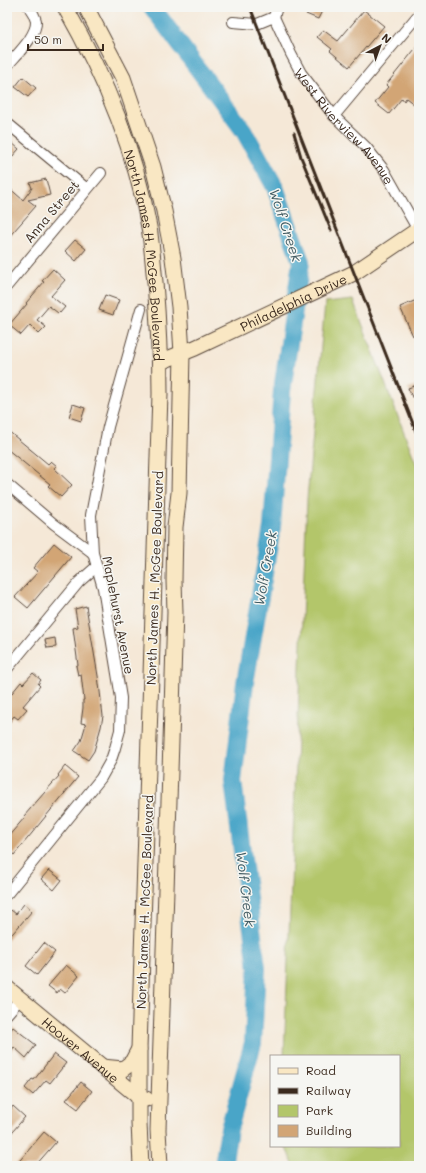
<svg xmlns="http://www.w3.org/2000/svg" width="426" height="1173" viewBox="0 0 426 1173" font-family="Mali,sans-serif">
<style>
.green{fill:#b3c66a;stroke:#777844}
.lines{fill:none;stroke-linecap:round;stroke-linejoin:round}
.river{stroke:#4aa5c8;stroke-width:18}
.building{fill:#d2a575}
.street-casing{stroke:#57463a;stroke-width:12}
.secondary-casing{stroke:#57463a;stroke-width:17}
.street{stroke:#fff;stroke-width:10}
.secondary{stroke:#f9e7c3;stroke-width:15}
.rail{stroke:#3b2a1e;stroke-width:3}
.labels{text-anchor:middle;dominant-baseline:central;stroke-width:3;stroke-linejoin:round;paint-order:stroke}
.street-label{font-size:13px;fill:#3b2a1e;stroke:#f6f6f2}
.water-label{font-size:14px;font-style:italic;fill:#415b62;stroke:#f6f6f2}
</style>
<rect width="100%" height="100%" fill="#f6f6f2"/>
<filter id="ink" filterUnits="userSpaceOnUse"><feTurbulence type="fractalNoise" baseFrequency=".025" numOctaves="2"/><feDisplacementMap in="SourceGraphic" scale="8" xChannelSelector="R" yChannelSelector="G"/><feConvolveMatrix kernelMatrix="1 2 1 2 8 2 1 2 1" color-interpolation-filters="sRGB"/></filter>
<filter id="wash" filterUnits="userSpaceOnUse"><feTurbulence type="fractalNoise" baseFrequency=".012" numOctaves="4" result="noise"/><feDisplacementMap in="SourceGraphic" scale="16" xChannelSelector="R" yChannelSelector="G"/><feGaussianBlur stdDeviation="0.9" result="paint"/><feColorMatrix in="noise" values="0 0 0 0 0 0 0 0 0 0 0 0 0 0 0 0 0 1.4 0 .05"/><feComposite in="paint" operator="in"/></filter>
<g filter="url(#wash)">
<rect width="100%" height="100%" fill="#f5e8d7"/>
<path class="green" d="M353 300 419 471V1166H294L285 1146H399V1056H284L307 499 325 303Z"/>
<g class="lines">
<path class="river" d="M152 7 244 131 275 187 301 262 282 391 272 527 245 683 233 781 257 968 253 1043 229 1129 223 1166"/>
</g>
<g id="blocks">
<path class="building" d="M309 7H324L318 19 306 14Z
M364 10 384 26 349 67 330 51 332 49 317 37 323 30 338 41Z
M419 44V108L406 98 404 101 402 98 389 114 375 103 388 87 386 85Z
M23 77 36 88 28 97 15 87Z
M11 142 19 149 11 158 7 154V146Z
M46 179 50 195 28 200 36 206 7 239V186L23 200 32 188 30 183Z
M75 240 86 249 76 261 65 251Z
M53 269 65 280 51 296 65 307 60 313 59 312 58 313 49 306 37 320 46 327 39 334 30 325 21 335 9 325 27 304 26 303 44 282 42 281Z
M105 295 119 300 113 315 99 310Z
M419 299V332L413 336 400 307Z
M417 385 419 395 412 397 408 388Z
M73 404 85 408 81 421 69 417Z
M7 430 48 464 51 461 57 466 54 468 72 485 61 497 48 486 50 484 7 449Z
M54 543 71 557 28 608 15 597 38 572 33 568Z
M86 606 98 676 103 716 101 727 94 751 88 760 74 751 81 741 86 724 81 723 83 708V700H84L81 674 78 675 76 666 78 665 73 628 78 627 75 609Z
M55 638 56 647 47 648 45 640Z
M33 673 41 680 38 684 40 686 23 706 27 709 18 719 14 716 7 725V699L21 682 23 684Z
M65 766 78 777 14 855 7 849V838L25 817 24 816 59 776 58 775Z
M49 870 62 880 54 890 41 879Z
M24 904 32 911 7 940V915L11 910 16 914Z
M44 943 55 952 37 975 26 966Z
M66 965 79 976 65 993 60 989 57 993 48 986Z
M13 1027 36 1045 26 1058 14 1047 7 1056V1035Z
M54 1054 66 1063 50 1083 46 1080 33 1095 25 1088 32 1079 34 1080Z
M81 1082 92 1091 78 1109 66 1100Z
M13 1106 25 1117 7 1138V1114Z
M44 1132 56 1142 35 1166H15Z"/>
</g>
</g>
<g filter="url(#ink)">
<use href="#blocks" fill-opacity="0" stroke="#57463a" stroke-width="1"/>
<g class="lines">
<defs>
<g id="street">
<path id="s1" d="M274 17 291 54 301 73 334 116 366 147 384 170 418 230"/>
<path d="M233 22 257 24 274 17 277 7"/>
<path d="M7 66C16 55 37 36 36 21 35 17 32 11 29 7"/>
<path d="M334 116 419 14"/>
<path d="M7 123 87 189"/>
<path d="M7 286 101 173"/>
<path d="M7 484 54 524 93 553"/>
<path d="M7 669 79 582 96 567"/>
<path d="M7 894 101 778 111 760 115 748 120 730 121 698 103 588 93 553 91 515 108 427 141 309"/>
<path d="M7 1014 20 999"/>
</g>
<g id="secondary">
<path id="s2" d="M65 7C104 75 135 150 149 227 152 245 153 264 155 282 158 319 160 356 160 394L139 1049V1123L141 1166"/>
<path d="M86 7 123 78 153 167 164 211 173 258 179 307 182 353 179 493 175 527 174 581 175 612 171 741 158 1130 160 1166"/>
<path id="s3" d="M160 362 195 348 354 273 419 229"/>
<path id="s4" d="M7 988 140 1098 146 1099"/>
<path d="M102 1067 123 1069 132 1062 139 1049"/>
</g>
</defs>
<use href="#street" class="street-casing"/>
<use href="#secondary" class="secondary-casing"/>
<use href="#street" class="street"/>
<use href="#secondary" class="secondary"/>
<path class="rail" d="M250 7 419 439
M294 133 301 157 331 230"/>
</g>
</g>
<g class="labels">
<g class="street-label">
<text stroke="none"><textPath href="#s1" startOffset="131">West Riverview Avenue</textPath></text>
<text transform="translate(51 211) rotate(-50)">Anna Street</text>
<text stroke="none"><textPath href="#s2" startOffset="264">North James H. McGee Boulevard</textPath></text>
<text stroke="none"><textPath href="#s3" startOffset="146">Philadelphia Drive</textPath></text>
<text transform="translate(154 578) rotate(-88)">North James H. McGee Boulevard</text>
<text transform="translate(119 615) rotate(79)">Maplehurst Avenue</text>
<text transform="translate(144 902) rotate(-88)">North James H. McGee Boulevard</text>
<text stroke="none"><textPath href="#s4" startOffset="96">Hoover Avenue</textPath></text>
</g>
<g class="water-label">
<text transform="translate(286 225) rotate(72)">Wolf Creek</text>
<text transform="translate(265 568) rotate(-80)">Wolf Creek</text>
<text transform="translate(246 889) rotate(83)">Wolf Creek</text>
</g>
</g>
<rect width="426" height="1173" fill="none" stroke="#f6f6f2" stroke-width="24"/>
<rect x="270" y="1055" width="130" height="92" fill="#f6f6f2" stroke="#aba49d"/>
<rect x="278" y="1068" width="20" height="6" fill="#f9e7c3" stroke="#aba49d"/>
<text x="306" y="1075" font-size="12" fill="#3b2a1e">Road</text>
<rect x="278" y="1088" width="20" height="6" fill="#3b2a1e" stroke="#aba49d"/>
<text x="306" y="1095" font-size="12" fill="#3b2a1e">Railway</text>
<rect x="278" y="1105" width="20" height="12" fill="#b3c66a" stroke="#aba49d"/>
<text x="306" y="1115" font-size="12" fill="#3b2a1e">Park</text>
<rect x="278" y="1125" width="20" height="12" fill="#d2a575" stroke="#aba49d"/>
<text x="306" y="1135" font-size="12" fill="#3b2a1e">Building</text>
<g transform="translate(380 46) rotate(41)" stroke="#f6f6f2" stroke-width="3" paint-order="stroke">
<path d="M0-3L7 15L0 10L-7 15Z" fill="#3b2a1e"/>
<text y="-6" font-size="11" font-weight="bold" text-anchor="middle" fill="#3b2a1e">N</text>
</g>
<path d="M28 44v6h75v-6" fill="none" stroke="#3b2a1e" stroke-width="2"/>
<text x="34" y="44" font-size="12" fill="#3b2a1e" stroke="#f6f6f2" stroke-width="3" paint-order="stroke">50 m</text>
</svg>
